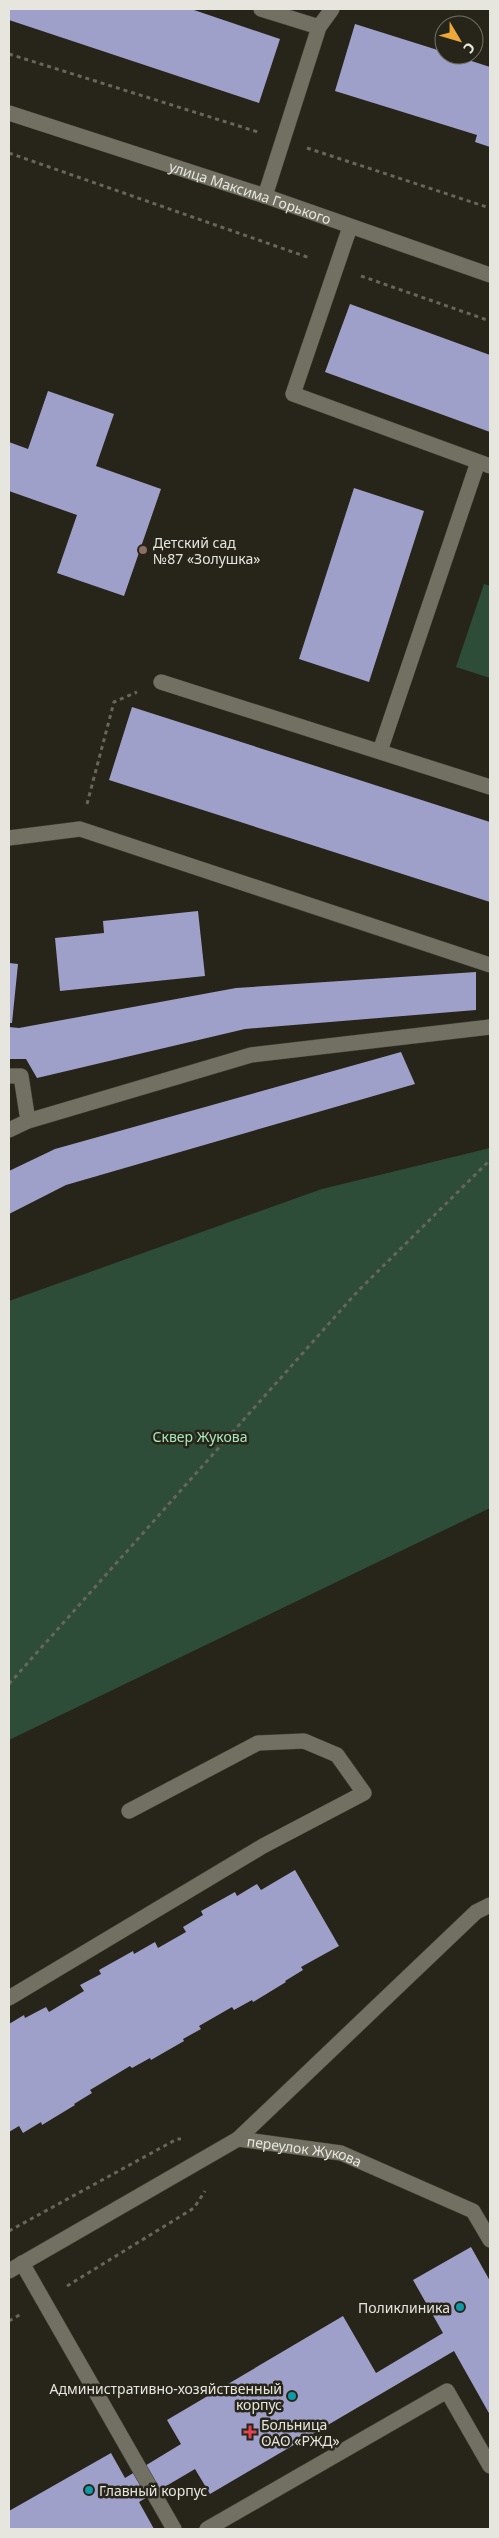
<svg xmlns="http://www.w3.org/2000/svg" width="499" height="2538" viewBox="0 0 499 2538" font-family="'Noto Sans',sans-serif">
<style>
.green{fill:#2d4d39}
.building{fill:#9fa0c9}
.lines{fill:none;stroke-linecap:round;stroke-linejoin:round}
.lane-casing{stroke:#444238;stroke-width:16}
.street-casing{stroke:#444238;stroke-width:16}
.secondary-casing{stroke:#444238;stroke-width:16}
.path{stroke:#68665c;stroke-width:3;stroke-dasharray:4 4;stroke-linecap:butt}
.lane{stroke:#727063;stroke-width:15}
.street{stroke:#727063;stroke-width:15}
.secondary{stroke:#727063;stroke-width:15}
.education-dot{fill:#8d6e63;stroke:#272519;stroke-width:2}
.culture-dot{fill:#0f9aa8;stroke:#272519;stroke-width:2}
.health-dot{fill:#e0444e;stroke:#272519;stroke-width:2}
.labels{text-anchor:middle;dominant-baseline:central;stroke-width:5;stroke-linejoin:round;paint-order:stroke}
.street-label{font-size:14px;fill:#e7e6de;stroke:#272519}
.poi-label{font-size:14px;fill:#e7e6de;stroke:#272519;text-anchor:start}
.park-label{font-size:14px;fill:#a6e8bd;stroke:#272519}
</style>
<rect width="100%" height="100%" fill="#272519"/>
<path class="green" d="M484 584 490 586V678L456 667Z
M490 1148V1508L9 1740V1301L322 1189Z"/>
<path class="building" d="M9 9H191L280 39 259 103 9 20Z
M355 24 444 52V55H453L490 67V147L475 142 477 135 335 91Z
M350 304 490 355V432L325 372Z
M48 391 114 414 96 466 161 489 124 596 57 573 77 515 9 491V442L28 449Z
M354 488 424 511 369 682 299 659Z
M132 707 490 822V902L109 780Z
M198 911 205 976 60 991 55 938 104 933 103 921Z
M9 963 18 964 12 1023H9Z
M476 972V1010L245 1029 37 1078 26 1059H9V1027L19 1028 236 988Z
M401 1052 415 1084 66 1185 9 1214V1171L55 1149Z
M295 1870 339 1946 301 1967 303 1970 285 1981 286 1982 253 2002 252 2000 234 2010 232 2007 199 2026 201 2029 183 2039 184 2041 151 2060 150 2058 132 2068 130 2066 90 2090 92 2093 74 2104 75 2105 42 2125 41 2122 23 2133 19 2126 9 2132V2024L24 2015 25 2018 46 2007 49 2012 84 1991 80 1985 101 1974 99 1970 133 1951 134 1954 155 1942 158 1948 186 1932 183 1927 203 1915 201 1911 235 1892 237 1896 257 1884 261 1890Z
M471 2247 490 2281V2415L454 2351 210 2494 195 2469 139 2502 154 2529H9V2511L111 2453 125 2478 181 2444 167 2420 343 2316 376 2373 443 2333 413 2280Z"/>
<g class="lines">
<defs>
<path id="lane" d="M261 9 319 27 265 196
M319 27 332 9
M350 227 293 394 490 466
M161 682 490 787
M380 751 478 462
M9 838 80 829 490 965
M9 1076H21L28 1121
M9 1130 28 1121 251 1055 490 1027
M9 1998 263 1846 364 1793 337 1755 304 1741 258 1743 129 1811
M238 2139 476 1912 490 1905
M22 2263 174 2529
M207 2529 447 2391 490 2466"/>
<g id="street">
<path id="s1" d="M9 2271 238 2139 341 2153 473 2211 490 2240"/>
</g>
<g id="secondary">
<path id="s2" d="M9 113 265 196 490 275"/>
</g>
</defs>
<use href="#lane" class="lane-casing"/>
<use href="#street" class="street-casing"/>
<use href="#secondary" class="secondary-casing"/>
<path class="path" d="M9 54 258 132
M307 148 490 208
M9 153 310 258
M361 276 490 321
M87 804 114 702 137 692
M9 1684 357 1292 490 1160
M9 2231 177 2139H181
M67 2286 194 2208 205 2191
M9 2321 21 2314"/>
<use href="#lane" class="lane"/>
<use href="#street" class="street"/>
<use href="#secondary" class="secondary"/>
</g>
<circle class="education-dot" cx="143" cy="550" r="5"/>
<g class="culture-dot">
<circle cx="460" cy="2307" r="5"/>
<circle cx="292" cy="2396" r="5"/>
<circle cx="89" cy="2490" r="5"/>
</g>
<path class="health-dot" d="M247.5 2424.5h5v5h5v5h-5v5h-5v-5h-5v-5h5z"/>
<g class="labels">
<g class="street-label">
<text stroke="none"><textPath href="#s2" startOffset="254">улица Максима Горького</textPath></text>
<text stroke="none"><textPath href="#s1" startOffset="332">переулок Жукова</textPath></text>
</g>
<g class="poi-label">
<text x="153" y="542">Детский сад<tspan x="153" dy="16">№87 «Золушка»</tspan></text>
<text x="450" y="2307" text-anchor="end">Поликлиника</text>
<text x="282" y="2388" text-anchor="end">Административно-хозяйственный<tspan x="282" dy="16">корпус</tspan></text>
<text x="261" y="2424">Больница<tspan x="261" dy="16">ОАО «РЖД»</tspan></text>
<text x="99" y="2490">Главный корпус</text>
</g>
<g class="park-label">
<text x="200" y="1436">Сквер Жукова</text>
</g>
</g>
<rect width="499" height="2538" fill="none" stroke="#e7e6de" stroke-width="20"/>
<g transform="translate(459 40) rotate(128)"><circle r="24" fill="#272519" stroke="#747268"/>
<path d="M0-4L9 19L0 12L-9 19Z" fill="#eba93a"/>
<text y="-8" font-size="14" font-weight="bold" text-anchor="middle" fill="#e7e6de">С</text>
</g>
</svg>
